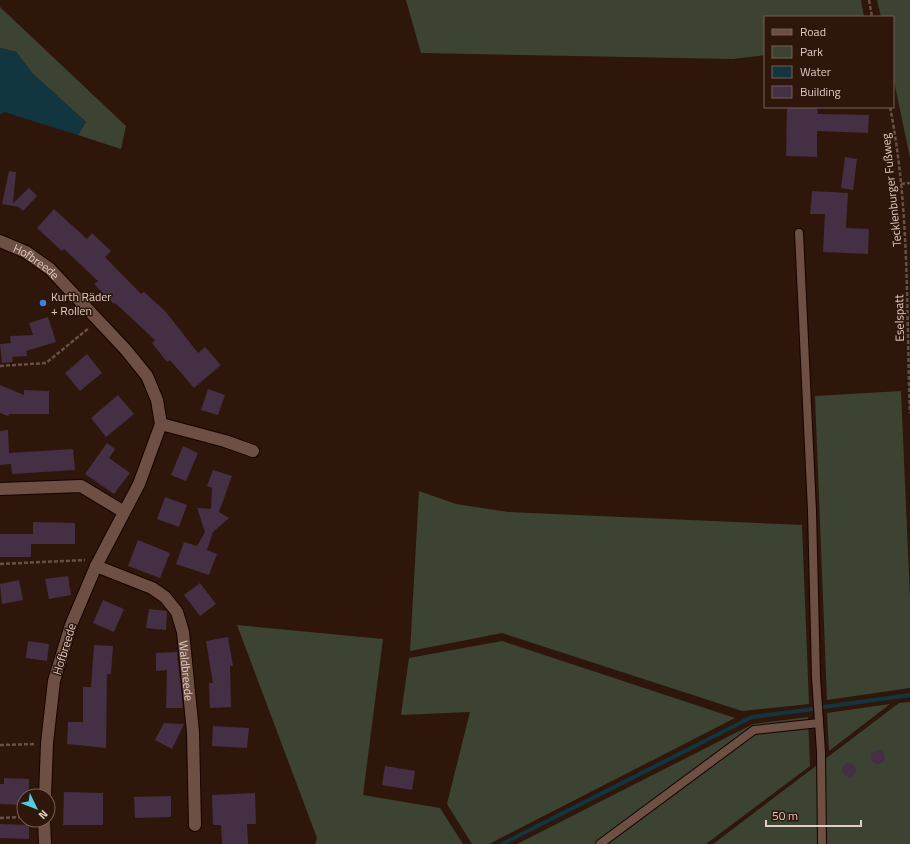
<svg xmlns="http://www.w3.org/2000/svg" width="910" height="844" viewBox="0 0 910 844" font-family="'Titillium Web',sans-serif">
<style>
.green{fill:#3c4332}
.water{fill:#123640}
.lines{fill:none;stroke-linecap:round;stroke-linejoin:round}
.stream{stroke:#123640;stroke-width:4}
.building{fill:#442f45}
.service-casing{stroke:#160200;stroke-width:10}
.minor-casing{stroke:#160200;stroke-width:14}
.path{stroke:#675046;stroke-width:2.5;stroke-dasharray:4 2;stroke-linecap:butt}
.service{stroke:#6e4f43;stroke-width:8}
.minor{stroke:#6e4f43;stroke-width:12}
.shop-dot{fill:#3f7fe0;stroke:#2f160b;stroke-width:1.5}
.labels{text-anchor:middle;dominant-baseline:central;stroke-width:3;stroke-linejoin:round;paint-order:stroke}
.street-label{font-size:12px;fill:#dfcdc6;stroke:#2f160b}
.poi-label{font-size:12px;fill:#dfcdc6;stroke:#2f160b;text-anchor:start}
</style>
<rect width="100%" height="100%" fill="#2f160b"/>
<path class="green" d="M406 0H861L864 17H765V55L733 59 421 53Z
M877 0H910V158L893 76V17H881Z
M0 7 126 126 121 149 78 135 86 122 32 73 16 52 0 48Z
M901 391 910 598V688L827 700 815 396Z
M419 491 456 504 508 512 802 525 809 704 742 711 502 633 410 651Z
M237 625 383 639 363 795 440 808 463 844H315L317 838Z
M502 641 735 718 489 844H472L447 804 470 712 401 715 409 658Z
M910 702V844H713L899 703Z
M890 704 829 751 827 713Z
M808 717 810 766 706 844H517L753 724Z"/>
<path class="water" d="M0 48 16 52 32 73 86 122 78 135 4 112 0 115Z"/>
<g class="lines">
<path class="stream" d="M824 707 910 695
M502 844 752 717 813 709"/>
</g>
<path class="building" d="M787 107H817L818 114 869 115 868 133 817 131V157L786 156Z
M845 157 857 159 853 190 841 188Z
M9 171 16 172 13 203 29 188 37 196 23 211 19 207 2 204Z
M812 191 848 193 846 228 869 229 868 254 823 252 825 214H810Z
M54 209 87 239 92 233 111 251 105 257 141 294 144 292 166 312 198 353 205 347 221 365 194 388 170 360 167 362 152 343 155 340 115 303 114 304 94 284 98 281 64 249 62 251 37 228Z
M48 317 56 342 26 351 27 356 12 357 13 362 2 363 0 344 11 343 10 336 33 335 29 323Z
M87 354 102 373 80 391 65 373Z
M0 385 24 395V390L49 391V414H9L8 416 0 413Z
M208 389 225 395 218 415 201 410Z
M118 395 134 414 106 437 91 418Z
M8 430 9 453 73 449 75 470 12 474 11 464 0 465V431Z
M107 443 115 449 109 458 130 473 114 494 85 474Z
M183 446 198 453 186 481 171 475Z
M213 470 232 476 219 512 229 518 213 532 207 550 217 554 209 575 176 564 184 542 197 546 205 532 197 508 211 509 212 488 207 486Z
M165 497 187 505 179 527 157 519Z
M33 522 75 523V544H31V557H0V534H33Z
M138 540 170 553 160 578 128 566Z
M68 576 71 595 49 599 45 579Z
M19 580 23 600 2 604 0 584Z
M200 583 216 604 200 616 184 595Z
M103 600 124 609 114 632 93 623Z
M149 609 167 611 166 630 146 628Z
M228 637 233 666H230L231 707 210 708 209 683H213L206 641Z
M28 641 49 644 47 661 26 658Z
M94 645 113 646 111 674H107L106 748 67 744 68 722H83V687H91Z
M177 652 183 708H166L167 670 156 671V653Z
M164 723 184 724 172 749 155 740Z
M213 726 249 728 247 748 212 746Z
M871 757a7 7 0 1 1 14 0a7 7 0 1 1-14 0Z
M842 770a7 7 0 1 1 14 0a7 7 0 1 1-14 0Z
M385 766 415 771 412 790 382 785Z
M4 778 29 779V796H24V805L0 804V784H4Z
M64 792 103 793V825H63Z
M255 793 256 824H247L248 844H222L221 825H213L212 795Z
M171 796V817L135 818 134 797Z
M0 824 29 825V839L0 838Z"/>
<g class="lines">
<defs>
<path id="service" d="M799 233 812 511 816 677 821 752 822 844
M600 844 754 730 819 723"/>
<g id="minor">
<path id="s1" d="M0 241 26 252 50 269 126 350 147 376 157 400 161 424 139 484 96 566 71 625 54 681 47 743 45 796"/>
<path d="M161 424 225 441 253 451"/>
<path d="M0 489 81 486 124 512"/>
<path id="s2" d="M96 566 152 588 165 597 177 612 183 632 193 732 195 825"/>
<path d="M44 820 45 844"/>
</g>
</defs>
<use href="#service" class="service-casing"/>
<use href="#minor" class="minor-casing"/>
<path class="path" d="M869 0 872 17
M890 107C910 208 906 310 910 413
M901 184 910 183
M0 366 46 363 89 328
M0 564 85 560
M0 745 36 744
M0 818 24 817"/>
<use href="#service" class="service"/>
<use href="#minor" class="minor"/>
</g>
<circle class="shop-dot" cx="43" cy="303" r="4"/>
<g class="labels">
<g class="street-label">
<text transform="translate(891 190) rotate(-96)">Tecklenburger Fußweg</text>
<text stroke="none"><textPath href="#s1" startOffset="42">Hofbreede</textPath></text>
<text transform="translate(899 318) rotate(-91)">Eselspatt</text>
<text transform="translate(64 649) rotate(-73)">Hofbreede</text>
<text stroke="none"><textPath href="#s2" startOffset="155">Waldbreede</textPath></text>
</g>
<g class="poi-label">
<text x="51" y="296">Kurth Räder<tspan x="51" dy="14">+ Rollen</tspan></text>
</g>
</g>
<rect x="764" y="16" width="130" height="92" fill="#2f160b" stroke="#755f56"/>
<rect x="772" y="29" width="20" height="6" fill="#6e4f43" stroke="#755f56"/>
<text x="800" y="36" font-size="12" fill="#dfcdc6">Road</text>
<rect x="772" y="46" width="20" height="12" fill="#3c4332" stroke="#755f56"/>
<text x="800" y="56" font-size="12" fill="#dfcdc6">Park</text>
<rect x="772" y="66" width="20" height="12" fill="#123640" stroke="#755f56"/>
<text x="800" y="76" font-size="12" fill="#dfcdc6">Water</text>
<rect x="772" y="86" width="20" height="12" fill="#442f45" stroke="#755f56"/>
<text x="800" y="96" font-size="12" fill="#dfcdc6">Building</text>
<g transform="translate(36 808) rotate(133)"><circle r="19" fill="#2f160b" stroke="#755f56"/>
<path d="M0-3L7 15L0 10L-7 15Z" fill="#53cbda"/>
<text y="-6" font-size="11" font-weight="bold" text-anchor="middle" fill="#dfcdc6">N</text>
</g>
<path d="M766 820v6h95v-6" fill="none" stroke="#dfcdc6" stroke-width="2"/>
<text x="772" y="820" font-size="12" fill="#dfcdc6" stroke="#2f160b" stroke-width="3" paint-order="stroke">50 m</text>
</svg>
